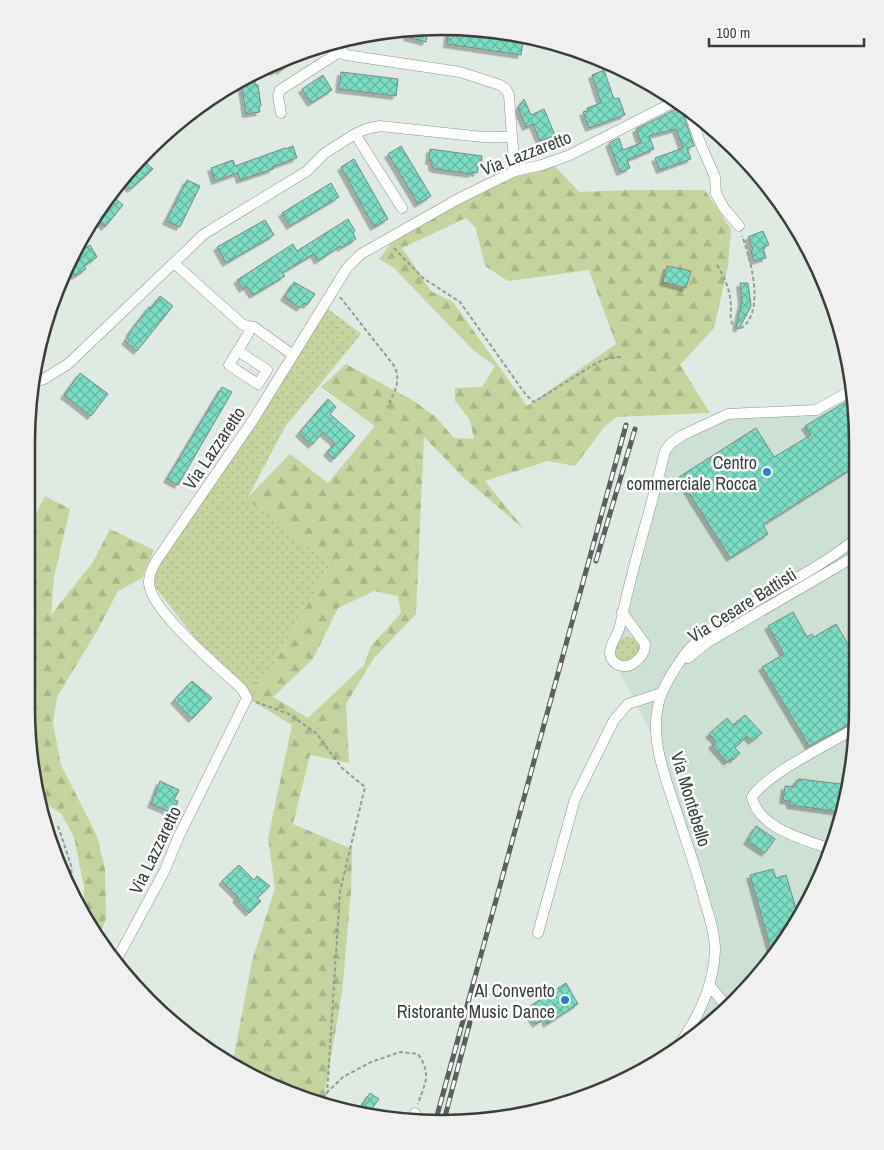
<svg xmlns="http://www.w3.org/2000/svg" width="884" height="1150" viewBox="0 0 884 1150" font-family="'Archivo Narrow',sans-serif">
<style>
.built{fill:#cde0d4}
.grass{fill:url(#grass-dots)}
.forest{fill:url(#forest-firs);fill-rule:evenodd}
.building{fill:url(#building-cross-hatch);stroke:#7c8885;filter:url(#shadow)}
.lines{fill:none;stroke-linecap:round;stroke-linejoin:round}
.minor-casing{stroke:#88938c;stroke-width:11}
.path{stroke:#949c96;stroke-width:2;stroke-dasharray:4 2.5;stroke-linecap:butt}
.minor{stroke:#fff;stroke-width:10}
.rail-casing{stroke:#5b605c;stroke-width:5}
.rail{stroke:#fff;stroke-width:3;stroke-dasharray:9;stroke-linecap:butt}
.poi-dot{fill:#297fcd;stroke:#fff;stroke-width:2}
.labels{text-anchor:middle;dominant-baseline:central;stroke-width:5;stroke-linejoin:round;paint-order:stroke}
.street-label{font-size:18px;fill:#3a3e3b;stroke:#fff}
.poi-label{font-size:18px;fill:#3a3e3b;stroke:#fff;text-anchor:end}
.rim{fill:none;stroke:#3a3e3b;stroke-width:2.5}
</style>
<defs>
<pattern id="grass-dots" width="8" height="8" patternUnits="userSpaceOnUse" patternTransform="scale(1.25)"><rect width="8" height="8" fill="#c5d39f"/><path d="M2 2h.1M6 6h.1" fill="none" stroke="#aab68a" stroke-width="1.8" stroke-linecap="round"/></pattern>
<pattern id="forest-firs" width="22" height="20" patternUnits="userSpaceOnUse" patternTransform="scale(1.25)"><rect width="22" height="20" fill="#c5d39f"/><path d="M5 1l3.5 6h-7zM16 11l3.5 6h-7z" fill="#aab68a"/></pattern>
<pattern id="building-cross-hatch" width="8" height="8" patternUnits="userSpaceOnUse" patternTransform="scale(1.25)"><rect width="8" height="8" fill="#7bddc5"/><path d="M0 0l8 8M0 8l8-8" fill="none" stroke="#66b5a1"/></pattern>
<filter id="shadow"><feDropShadow dx="-3.5" dy="3.5" stdDeviation="0" flood-color="#0004"/></filter>
</defs>
<rect width="100%" height="100%" fill="#deeae2"/>
<path class="built" d="M854 388V763L826 867 788 939 736 1002 673 1054 700 1011 715 949 658 746 614 661 616 638 665 451 728 414 816 410Z"/>
<path class="grass" d="M327 308 361 334 285 427 247 499 330 564 271 670 248 688 195 638 155 587V573L163 551Z
M615 649a12 12 0 1 1 24 0a12 12 0 1 1-24 0Z"/>
<path class="forest" d="M554 165 579 192 631 190H705L731 229 728 266 714 328 680 365 710 413 617 417 604 427 575 466 548 461 485 481 525 530 465 479 424 437 416 614 374 658 346 704 349 763 310 755 293 824 352 849 351 892 342 993 325 1091 330 1108 232 1066 252 961 275 888 268 838 292 725 252 701 248 688 271 670 330 564 246 499 290 454 328 483 375 426 321 387 346 364 412 400 436 417 454 438 474 439 470 420 455 401V388L482 387 495 366 473 350 394 268 379 259 395 238 511 178ZM466 218 476 228 485 266 508 281 589 270 616 344 527 406 453 302 431 291 402 248ZM374 591 398 596 401 613 371 646 364 665 308 718 273 697 313 659 338 608Z
M45 496 70 509 54 577 51 615 93 562 110 529 154 550 142 578 118 591 97 631 57 697 53 723 61 765 97 836 105 869 106 918 99 938 83 918 84 887 74 837 61 813 38 800 26 708 27 530Z"/>
<path class="building" d="M449 27 524 34 521 55 447 44Z
M428 28 426 42 407 37 409 30Z
M306 51 280 71 279 69 274 72 269 66 283 58Z
M604 70 614 99 619 98 625 115 589 128 583 112 588 111 587 108 601 103 592 75Z
M341 72 398 79 396 96 339 89Z
M323 75 332 90 311 103 302 89Z
M255 79 256 85H258L261 106H259L260 112 246 114 241 81Z
M524 99 531 115 544 109 555 135 540 141 533 124 526 127 518 108Z
M682 106V110L694 146 687 148 691 159 660 170 655 158 683 148 676 129 649 136 654 149 627 160 630 168 620 172 609 143 619 138 623 150 641 143 636 129Z
M293 146 297 158 272 167 273 169 240 180 238 173 215 181 211 168 233 160 235 166 285 148V149Z
M401 146 431 196 418 204 388 154Z
M430 149 482 156 481 167H478L477 173 472 172V174L436 169 432 167V161H429Z
M354 159 388 219 374 227 341 167Z
M143 160 153 169 131 189 123 182 127 178 126 176Z
M187 180 200 186 180 227 166 221Z
M331 183 339 197 290 226 282 213Z
M107 197 112 202 115 198 123 205 105 227 95 217 102 209 100 208Z
M348 219 355 231 353 233 356 239 341 248 340 246 318 261 314 254 307 258 282 273 285 276 253 295 247 286 243 289 237 280 293 244 297 251Z
M265 220 274 235 226 263 217 247Z
M763 231 769 245 763 248 766 258 754 261 751 251 753 250 748 237Z
M90 245 97 257 84 266 86 269 75 276 67 263 69 258 74 250 76 254Z
M667 266 691 271 686 288 663 282Z
M294 282 315 294 307 305 304 303 300 308 284 297Z
M740 283H748L751 306 739 329 736 327 742 302Z
M160 296 173 306 137 351 125 341 130 334 129 333 149 307 151 308Z
M80 373 108 394 91 416 64 395Z
M222 387 232 392 178 485 167 479Z
M854 397V467L763 525 768 534 730 558 679 477 756 428 774 457 811 435 805 426Z
M328 399 336 407 330 414 355 436 334 459 327 452 335 443 323 432 312 445 299 433Z
M793 612 807 637 812 634 814 637 836 624 854 654V722L809 746 762 667 784 654 768 626Z
M192 681 212 698 192 719 174 700Z
M745 715 762 733 752 741 747 736 735 748 740 753 733 760 732 758 727 762 712 745 716 741 709 734 727 718 733 725Z
M851 774 841 812 790 805V801L783 800 785 786 795 787 796 781 799 779 841 784Z
M160 781 179 790 174 800 178 801 173 813 151 804Z
M756 826 775 839 765 853 747 841Z
M239 865 254 880 257 876 270 886 257 898 261 901 249 913 236 899 238 897 222 881Z
M773 869 776 878 786 875 799 919 788 939 773 957 750 875Z
M566 983 578 1004 547 1024 545 1018 536 1024 528 1012 532 1010 530 1006Z
M370 1093 379 1099 368 1114 357 1113Z"/>
<g class="lines">
<defs>
<path id="minor" d="M688 108 701 145 715 177 716 194 724 208 739 226
M281 113 278 96 280 90 341 51
M355 134 402 208
M512 137 515 171
M175 264 242 324 247 326 254 327 293 355
M238 351 267 370 258 384 229 365 248 334 249 330 247 326
M32 383 44 379 68 364 204 234 307 171 325 153 355 134 366 129 380 126 483 137H512L509 95 506 89 500 85 460 72 346 55 341 51V40
M622 612 645 644C645 653 641 658 634 663 626 669 612 666 610 654 609 646 618 635 620 626 632 566 651 509 665 451L671 443 683 435 728 414 816 410 854 389
M688 658 708 642 854 557
M831 849C805 840 758 828 752 797 768 773 827 745 854 729
M538 933 575 799 614 720 628 704 662 693
M116 961 165 870 178 838 247 698 242 689C222 670 148 609 149 582 149 571 157 559 163 551L251 423 347 268 361 254 458 199 515 171 542 165 570 155 678 100
M710 986 728 1008
M673 1054C695 1023 714 989 715 950 715 933 709 916 704 899 697 871 687 844 678 816 667 782 650 742 658 706 661 688 675 668 686 653 701 634 721 622 742 609 779 587 820 568 854 540
M410 1120 415 1113"/>
</defs>
<use href="#minor" class="minor-casing"/>
<path class="path" d="M394 248 423 278 460 302 526 395 534 402 598 362 609 358 621 357
M717 265C725 278 730 290 731 305 731 311 729 323 735 327 739 330 743 327 745 325 764 306 750 257 742 236
M340 297 395 367C401 383 394 393 387 407
M256 702 289 714 316 733 342 768 365 787 340 891 327 1094
M58 826 71 865 73 895
M317 1102 343 1077 371 1062 400 1052 418 1054C432 1075 425 1082 418 1104"/>
<use href="#minor" class="minor"/>
<defs>
<path id="rail" d="M596 561 635 429
M435 1123 626 425
M443 1124 470 1022"/>
</defs>
<use href="#rail" class="rail-casing"/>
<use href="#rail" class="rail"/>
</g>
<g class="poi-dot">
<circle cx="767" cy="472" r="5"/>
<circle cx="565" cy="1000" r="5"/>
</g>
<g class="labels">
<g class="street-label">
<text transform="translate(526 153) rotate(-21)">Via Lazzaretto</text>
<text transform="translate(214 448) rotate(-56)">Via Lazzaretto</text>
<text transform="translate(742 605) rotate(-32)">Via Cesare Battisti</text>
<text transform="translate(691 799) rotate(73)">Via Montebello</text>
<text transform="translate(155 850) rotate(-64)">Via Lazzaretto</text>
</g>
<g class="poi-label">
<text x="757" y="462">Centro<tspan x="757" dy="21">commerciale Rocca</tspan></text>
<text x="555" y="990">Al Convento<tspan x="555" dy="21">Ristorante Music Dance</tspan></text>
</g>
</g>
<path d="M0 0H884V1150H0ZM442 35H442A407 407 0 0 1 849 442V708A407 407 0 0 1 442 1115H442A407 407 0 0 1 35 708V442A407 407 0 0 1 442 35Z" fill="#eff0ef" fill-rule="evenodd"/>
<path class="rim" d="M442 35H442A407 407 0 0 1 849 442V708A407 407 0 0 1 442 1115H442A407 407 0 0 1 35 708V442A407 407 0 0 1 442 35Z"/>
<path d="M709 38v8h155v-8" fill="none" stroke="#3a3e3b" stroke-width="2.5"/>
<text x="716" y="38" font-size="15" fill="#3a3e3b" stroke="#ffffff" stroke-width="4" paint-order="stroke">100 m</text>
</svg>
